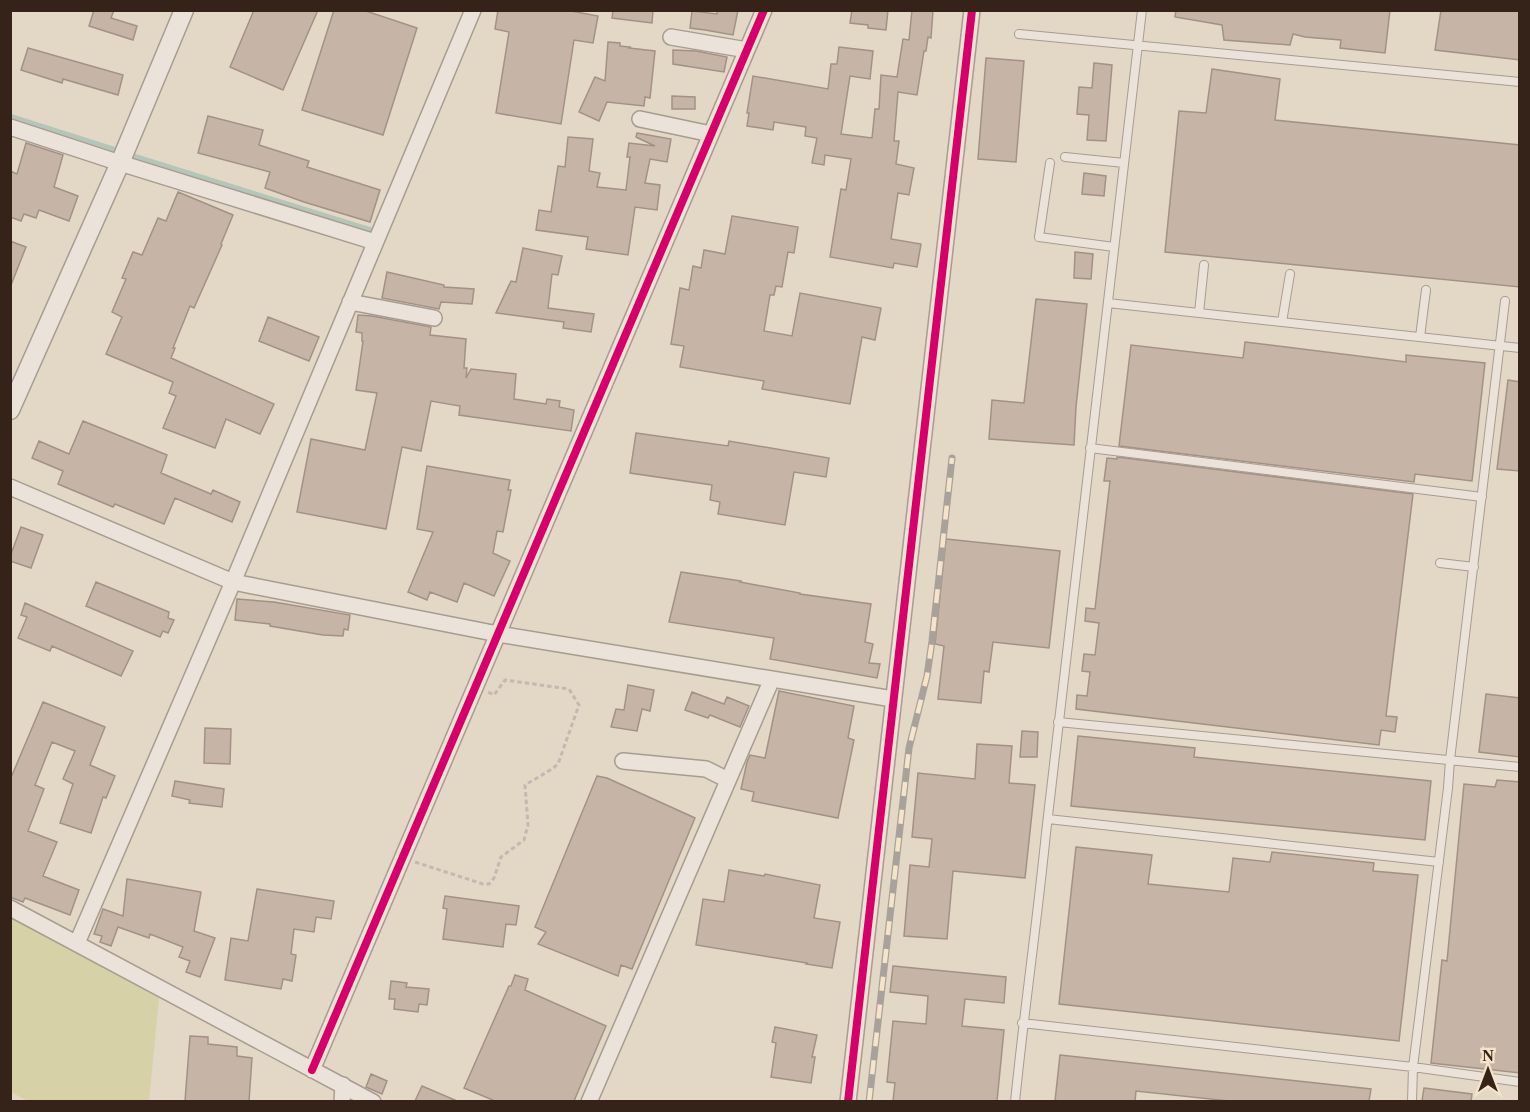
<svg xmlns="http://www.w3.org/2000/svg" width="1530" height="1112" viewBox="0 0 1530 1112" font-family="Georgia,serif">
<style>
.green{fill:#d7d1a8}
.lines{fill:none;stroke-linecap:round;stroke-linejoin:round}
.stream{stroke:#b3c6b8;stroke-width:4.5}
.building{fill:#c6b4a7;stroke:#a29286;stroke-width:1.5}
.service-casing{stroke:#a79c90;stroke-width:10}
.minor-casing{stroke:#a79c90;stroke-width:18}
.tertiary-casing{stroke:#a79c90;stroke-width:21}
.path{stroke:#c3b9b0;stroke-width:3;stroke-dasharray:4.5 3;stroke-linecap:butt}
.service{stroke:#ebe3d9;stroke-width:8}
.minor{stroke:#ebe3d9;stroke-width:15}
.tertiary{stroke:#ebe3d9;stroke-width:18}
.rail-casing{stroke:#a9a29a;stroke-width:7}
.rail{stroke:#f6e4ca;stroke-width:4.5;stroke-dasharray:14;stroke-linecap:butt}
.cycleway-casing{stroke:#f6e4ca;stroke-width:11}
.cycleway{stroke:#d6006c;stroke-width:8}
</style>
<rect width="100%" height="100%" fill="#e3d7c6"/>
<path class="green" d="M10 909 160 988 149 1101H28L11 1092Z"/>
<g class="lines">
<path class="stream" d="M10 116 120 151
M128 154 375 231"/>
</g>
<path class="building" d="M94 10H114L111 18 137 26 133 40 89 26Z
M254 10H318L283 90 230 67Z
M334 10H363L417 28 383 135 302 110Z
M498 10H566L598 16 593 43 574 40 561 124 496 113 509 32 495 29Z
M613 10H653L652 23 612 18Z
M717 10H738L733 35 705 30 690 28 692 11 717 14Z
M852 10H888L886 30 868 28V25L850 23Z
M912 10H933L931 38 928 37 926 51H924L917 95 898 92 894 141H899L896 164 914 168 909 195 898 193 891 239 921 244 917 267 894 263 893 268 830 257 841 189 846 190 851 159 825 155 824 165 812 163 817 138 805 136 806 127 774 122 773 130 747 126 749 113H747L753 76 828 89 831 64H837L839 47 873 51 870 79 850 76 841 134 872 138 875 109H879L881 75 897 77 903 39 909 40Z
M1176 10H1390L1385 53 1340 48 1341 40 1305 37 1293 34 1290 45 1224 40 1222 25 1175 17Z
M1441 10H1520V60L1435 50Z
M608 42 620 43V46L630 47 629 48 655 51 650 98 645 97 644 106 607 102 599 121 579 112 595 77 605 81Z
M28 48 123 75 118 95 63 79 62 83 21 70Z
M673 50 696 51 727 57 724 72 673 64Z
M986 58 1024 61 1016 162 978 159Z
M1094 63 1112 65 1106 141 1087 140 1089 115 1077 114 1079 87 1092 88Z
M1212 69 1280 79 1275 120 1520 145V287L1165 252 1179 111 1206 113Z
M672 96 695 97V109H672Z
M208 116 263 130 259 145 309 161 307 167 380 190 370 222 304 202 265 188 270 172 198 153Z
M637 133 671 139 667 162 650 159 645 183 660 185 657 210 635 207 628 255 586 249 588 237 536 230 539 210 551 212 558 166 565 167 568 137 593 139 589 171 600 173 597 187 626 190 630 157H627L629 143 655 146 636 137Z
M26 143 63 155 54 187 78 196 69 221 39 210 36 218 24 214 21 221 10 217V171L17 174Z
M1084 173 1106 176 1104 196 1082 194Z
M178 192 233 215 221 244 222 245 194 308 190 306 173 348H175L171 358 274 404 260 434 226 419 215 448 163 428 176 396 169 393 173 382 106 354 122 317 112 312 126 279 122 278 133 252 142 255 158 218 166 221Z
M732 216 798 227 794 253 788 252 782 287 776 286 774 295H770L764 331 792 336 800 293 881 308 875 340 862 337 850 404 762 389 764 381 680 367 684 346 671 344 680 288 689 290 693 266 701 268 704 250 725 254Z
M10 241 26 247 11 285H10Z
M523 248 562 256 558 275 552 274 548 308 594 314 591 332 563 328 564 322 496 313 511 281 516 282Z
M1075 252 1093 254 1091 279 1074 278Z
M387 272 444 285V287L474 289 472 304 441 302 439 309 382 298Z
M1036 299 1087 304 1076 407 1074 445 989 439 992 400 1024 403Z
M358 315 372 316 431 327 430 335 466 339 464 368H467L466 378 471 369 516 374 514 399 546 404 547 399 560 401 559 407 574 410 571 431 459 415 460 406 431 401 421 451 402 447 386 529 297 512 311 439 365 450 377 393 356 390 363 341H362V333L356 332Z
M268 317 319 337 309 361 259 341Z
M1245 342 1406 362V355L1485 363 1472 481 1415 474 1414 482 1119 446 1131 345 1243 358Z
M1508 380 1520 382V471L1497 469Z
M83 421 167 455 161 473 211 494 213 490 240 502 232 522 175 498 164 524 115 504 113 507 58 484 63 471 32 458 39 441 69 454Z
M636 433 728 446 729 441 829 458 826 477 794 472 785 525 718 514 720 502 710 500 712 485 630 473Z
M1117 457 1413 494 1386 716 1397 717 1395 732 1381 730 1379 745 1076 709 1077 695 1087 696 1090 672 1082 671 1084 654 1095 655 1099 623 1085 621 1086 608 1095 609 1110 481H1104L1107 458 1117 459Z
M427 466 510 480 508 490H511L503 532 497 531 493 553 510 561 494 596 464 583 457 602 430 592 427 600 408 592 433 532 417 529Z
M21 527 43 535 31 568 10 561V557Z
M946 539 1060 551 1049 648 993 642 989 672 984 671 981 703 938 699 944 646 935 644Z
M681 572 741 581 740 582 800 593V594L871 604 865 642 873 644 869 663 880 664 877 678 770 659 774 638 669 622Z
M96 582 169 612 168 618 174 620 168 633 163 631 160 637 86 606Z
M237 599 274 602 350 615 348 630 344 629 343 636 323 635 270 626V624L235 620Z
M25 603 133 651 121 676 52 646 50 651 18 638 27 617 21 615Z
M628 685 654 690 650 711 642 709 637 731 611 727 616 709 624 710Z
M779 691 854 706 848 738 854 740 838 818 752 801 754 792 741 789 747 762 750 755 765 758Z
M692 692 724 704 727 697 749 706 740 727 710 715 708 718 685 710Z
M1486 694 1520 698V757L1479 752Z
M43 702 105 727 90 765 115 776 106 798 103 797 91 833 60 823 73 784 63 779 75 751 52 742 35 785 44 789 28 831 57 842 43 876 79 890 70 915 25 898 23 902 10 897V780Z
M205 728 231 729 230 764 204 763Z
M1022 731 1038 732 1037 757H1020Z
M1078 736 1195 748 1194 757 1431 781 1425 840 1071 806Z
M977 744 1012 746 1009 783 1035 785 1025 878 953 871 947 939 904 936 910 865 929 867 932 839 912 837 918 773 975 779Z
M597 776 607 778 695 818 632 969 621 965 618 976 538 944 546 932 535 927Z
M1497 780 1520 782V1073L1431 1063 1442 960 1447 961 1464 784 1495 787Z
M175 781 224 789 222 807 189 803 190 800 172 796Z
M1076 847 1152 855 1148 884 1229 892 1233 858 1270 862 1272 852 1374 863 1373 871 1418 875 1399 1041 1059 1004Z
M729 870 764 876 765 874 820 885 814 918 840 922 832 968 806 964 807 963 696 945 703 899 724 902Z
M127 879 201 892 194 931 215 938 200 977 186 972 190 961 179 957 183 947 150 934 149 938 118 927 111 946 100 942 102 936 94 934 103 909 123 916Z
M257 889 334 901 331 919 316 917 314 932 294 929 291 954 296 955 292 981 283 979 281 989 225 980 231 938 248 941Z
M445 896 519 906 516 925 506 924 503 947 443 939 447 909 443 908Z
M893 966 1006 977 1004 1003 965 999 962 1026 1004 1030 997 1101H893L895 1083 887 1082 893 1021 926 1024 928 996 890 992Z
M515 975 528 979 525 990 606 1026 574 1101H495L464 1088 509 986H511Z
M391 981 407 983 406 987 429 989 427 1005 419 1004 418 1012 394 1009 395 999H389Z
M775 1027 817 1035 812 1057H815L811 1083 771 1077 776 1043 772 1042Z
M190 1036 208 1037V1044L237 1047V1056L252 1058 249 1101H185Z
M1060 1055 1371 1089 1369 1101H1229L1136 1091 1135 1101H1055Z
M371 1074 387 1081 382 1094 366 1087Z
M422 1086 457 1101H415Z
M1424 1088 1472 1094 1471 1101H1422Z"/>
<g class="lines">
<defs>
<path id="service" d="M1019 34 1520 82
M1065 157 1124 163
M1050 163 1039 237 1114 247
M1108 303 1520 348
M1199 313 1204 265
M1282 322 1290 274
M1420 337 1426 290
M1090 448 1482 497
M1440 563 1474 567
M1058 722 1520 767
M1048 819 1439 862
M1022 1023 1413 1067 1520 1082
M1015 1102C1024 1012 1037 923 1046 833 1077 559 1109 285 1142 10
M1412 1102 1413 1067 1448 788 1450 760 1505 301"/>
<path id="minor" d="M671 37 747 50
M640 119 711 134
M10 127 120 163 375 242
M350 302 434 318
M10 487 233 582 498 634 893 699
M623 761 706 769 728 780
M10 908 373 1102
M77 943 233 582 473 10
M312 1070 764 10
M342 1102 343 1085
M589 1102 772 679
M848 1102 972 10"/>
<path id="tertiary" d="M10 410 120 163 184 10"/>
</defs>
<use href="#service" class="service-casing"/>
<use href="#minor" class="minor-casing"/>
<use href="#tertiary" class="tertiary-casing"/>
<path class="path" d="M415 862 483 884H489L494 878 501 857 524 840 528 825 525 785 552 769 558 764 579 705 569 689 505 680 494 695 488 692"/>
<use href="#service" class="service"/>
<use href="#minor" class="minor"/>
<use href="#tertiary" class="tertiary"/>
<defs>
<path id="rail" d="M869 1102 909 748 927 676 932 641 952 458"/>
</defs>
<use href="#rail" class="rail-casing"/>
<use href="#rail" class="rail"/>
<defs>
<path id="cycleway" d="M312 1070 764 10
M848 1102 972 10"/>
</defs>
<use href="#cycleway" class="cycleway-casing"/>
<use href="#cycleway" class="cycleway"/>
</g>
<rect width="1530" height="1112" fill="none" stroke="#35231a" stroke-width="24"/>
<g transform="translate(1488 1070)" stroke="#f6e4ca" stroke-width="4.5" paint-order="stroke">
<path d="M0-4.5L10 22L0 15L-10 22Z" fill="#35231a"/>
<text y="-9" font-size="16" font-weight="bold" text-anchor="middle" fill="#35231a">N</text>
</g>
</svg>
